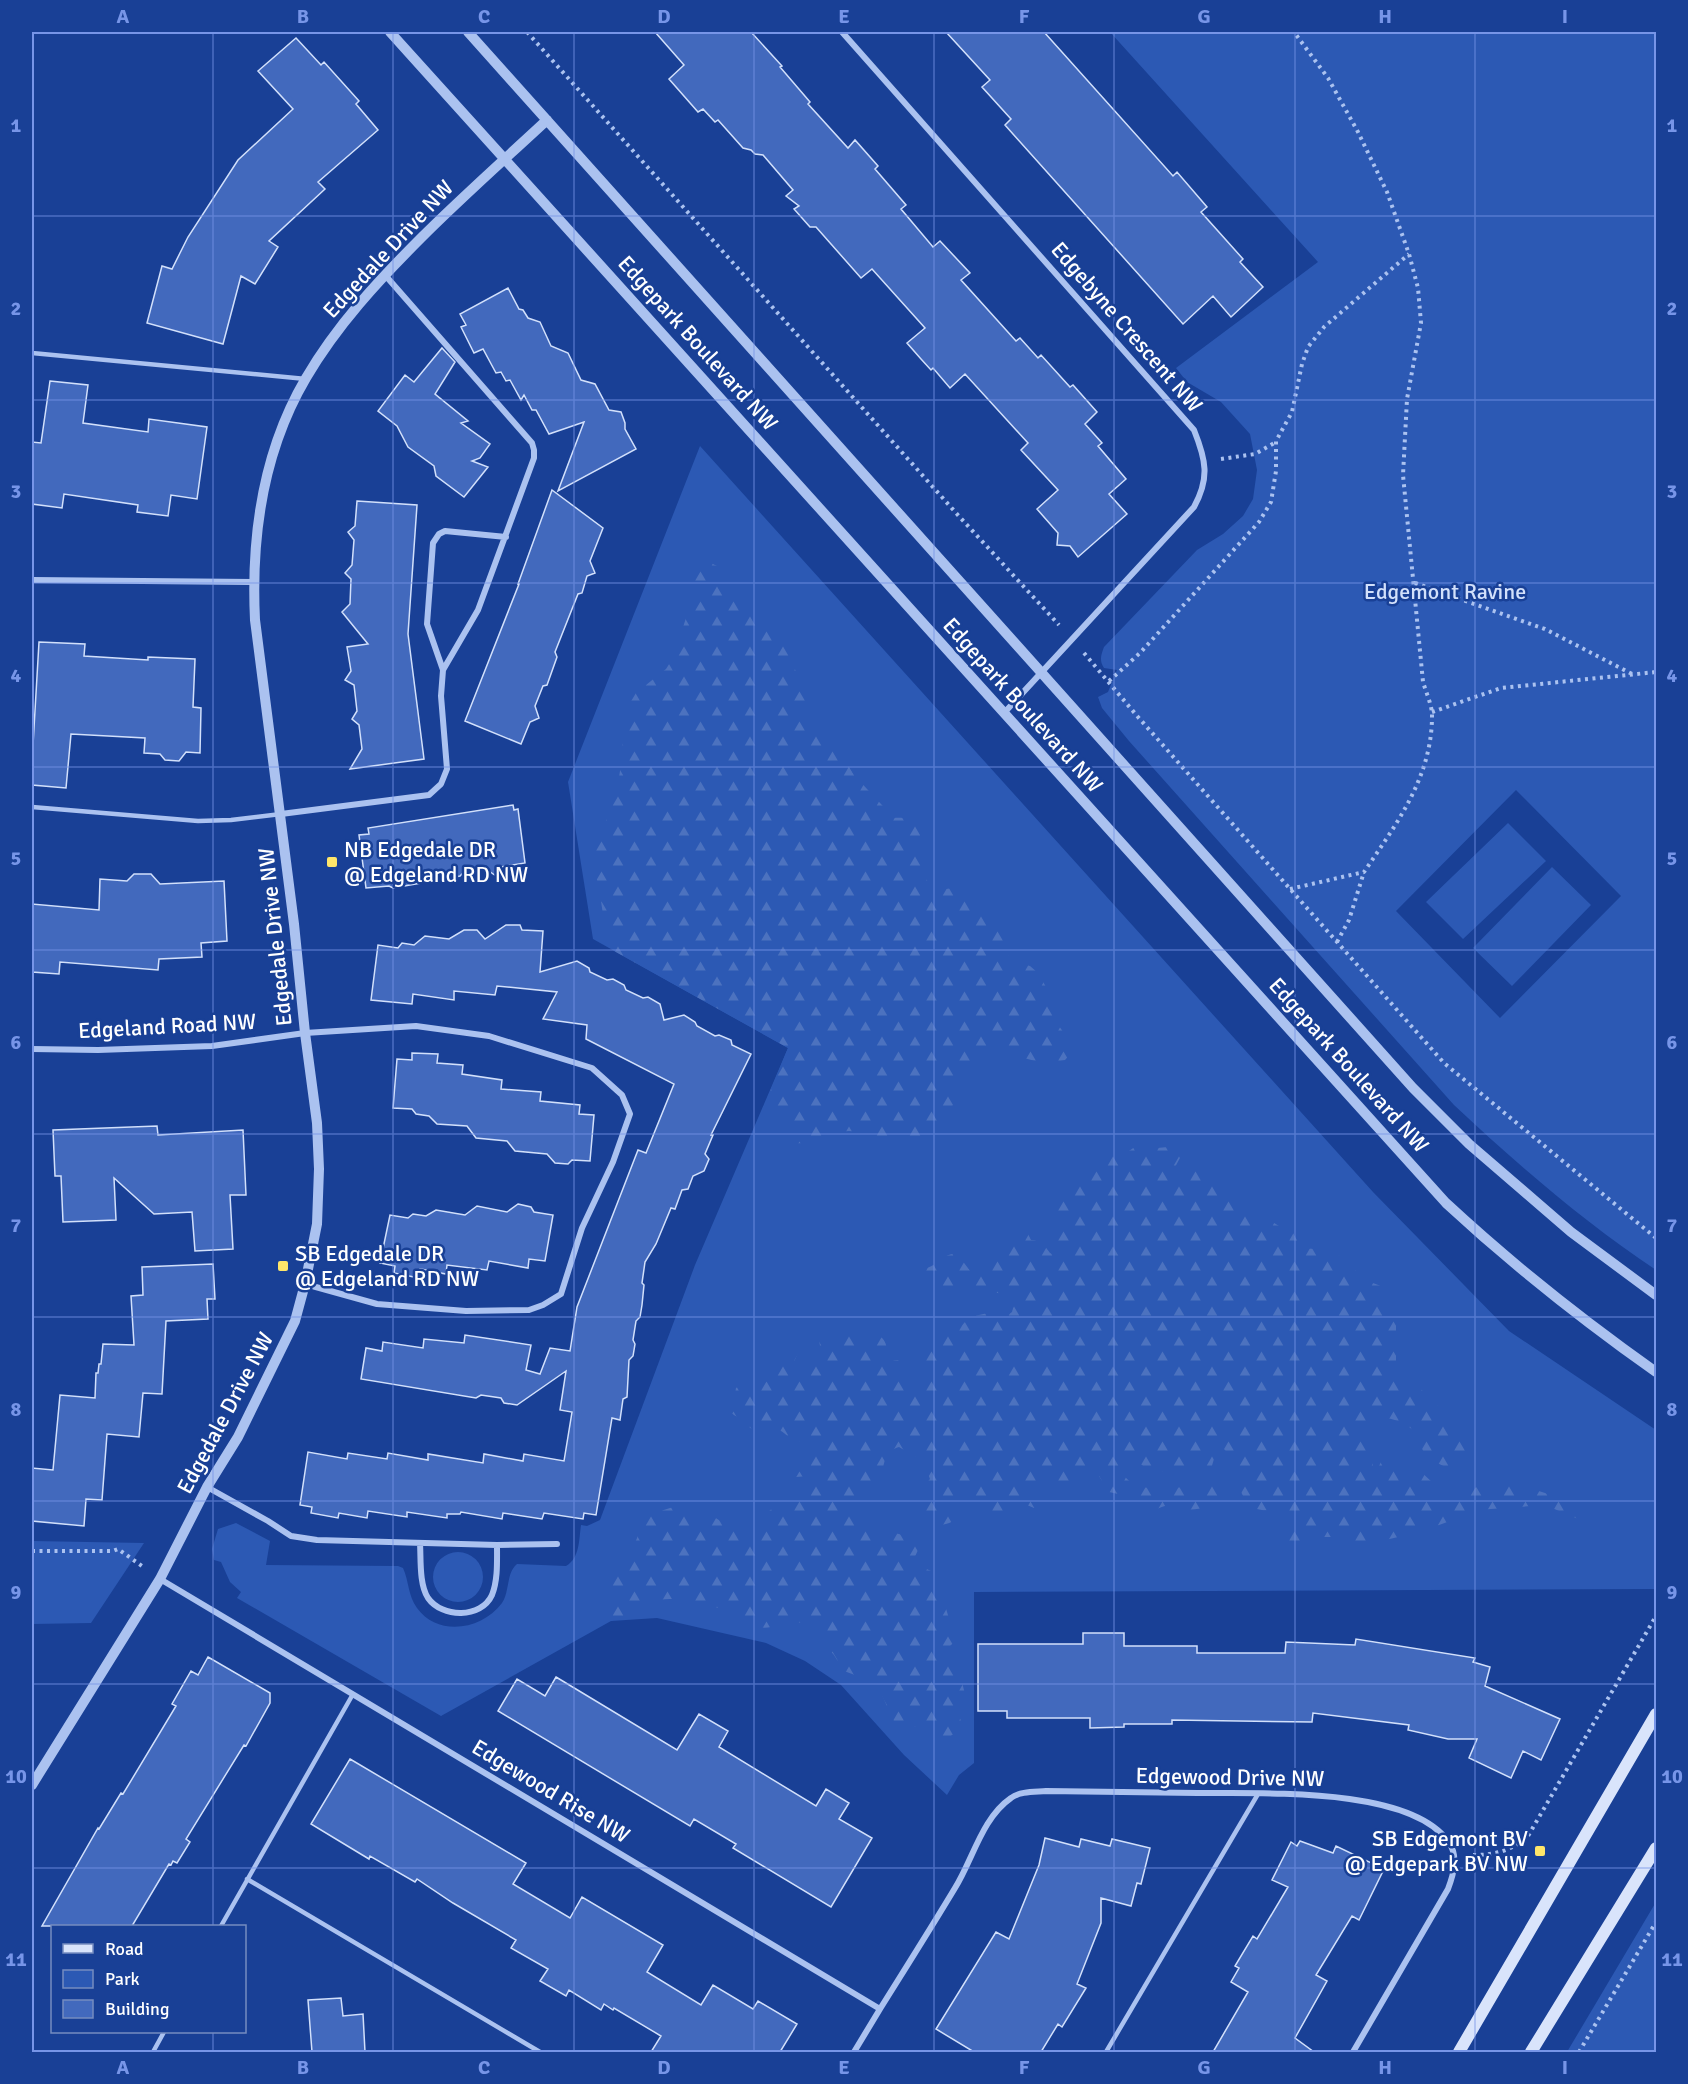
<svg xmlns="http://www.w3.org/2000/svg" width="1688" height="2084" viewBox="0 0 1688 2084" font-family="Signika,sans-serif">
<style>
.green{fill:#2c59b4;fill-rule:evenodd}
.forest{fill:url(#forest-firs)}
.building{fill:#4269bd;stroke:#d2e0fb;stroke-width:1.5}
.lines{fill:none;stroke-linecap:round;stroke-linejoin:round}
.path{stroke:#abc2f0;stroke-width:4;stroke-dasharray:3 4.5;stroke-linecap:butt}
.service{stroke:#abc2f0;stroke-width:4.5}
.minor{stroke:#abc2f0;stroke-width:6}
.tertiary{stroke:#abc2f0;stroke-width:10}
.secondary{stroke:#d9e4fb;stroke-width:12}
.grid{fill:none;stroke:#7795e8;stroke-width:1.5;stroke-opacity:0.55}
.poi-dot{fill:#ffe66a;stroke:#194096;stroke-width:2}
.labels{text-anchor:middle;dominant-baseline:central;stroke-width:5;stroke-linejoin:round;paint-order:stroke}
.street-label{font-size:22px;fill:#fff;stroke:#194096}
.park-label{font-size:22px;fill:#d2e0fb;stroke:#194096}
.poi-label{font-size:22px;fill:#fff;stroke:#194096;text-anchor:start}
.neatline{fill:none;stroke:#7795e8;stroke-width:2}
.grid-label{font-size:20px;text-anchor:middle;font-weight:bold;fill:#7795e8}
</style>
<defs>
<pattern id="forest-firs" width="22" height="20" patternUnits="userSpaceOnUse" patternTransform="scale(1.5)"><rect width="22" height="20" fill="#2c59b4"/><path d="M5 1l3.5 6h-7zM16 11l3.5 6h-7z" fill="#4c72bf"/></pattern>
</defs>
<rect width="100%" height="100%" fill="#194096"/>
<path class="green" d="M1110 32H1656V1270C1584 1222 1518 1165 1454 1105L1129 741 1102 708 1098 697 1108 692 1117 670 1104 668C1099 660 1101 655 1104 647L1197 550 1223 534 1243 516 1253 499 1257 470 1250 434 1221 402 1187 382 1176 368 1318 262ZM1516 790 1621 896 1500 1018 1396 911Z
M700 446 1373 1192 1509 1331 1656 1430V1589L974 1592V1763L959 1775 947 1795 904 1755 841 1685 805 1661 766 1643 657 1618 611 1621 441 1716 237 1598 241 1592 230 1582 221 1562 214 1560 212 1549 218 1529 236 1523 270 1541 266 1565 398 1566 403 1568C409 1581 408 1596 417 1608 438 1637 482 1630 502 1603 510 1591 506 1573 517 1564L566 1566C580 1558 579 1539 581 1525L587 1526 600 1520 695 1265 788 1048 593 939 568 782Z
M1508 823 1546 861 1463 939 1426 902Z
M1552 867 1591 905 1512 986 1473 948Z
M32 1541 144 1543 91 1623 32 1624Z
M433 1577a25 25 0 1 1 50 0a25 25 0 1 1-50 0Z
M1656 1902V2052H1567Z"/>
<path class="forest" d="M709 562 719 567 733 595 744 607 761 616 780 630 789 645V658L800 679 811 721 819 734 843 757 854 775 894 818C935 815 914 860 928 882 930 885 936 888 939 890L953 888 964 891C972 911 993 919 1007 934V949L1010 960 1030 966 1038 973 1046 987 1056 1022 1069 1040 1073 1051 1065 1060 1047 1064 1016 1056 1000 1040 990 1042C983 1063 969 1069 960 1087 955 1096 954 1105 949 1113 930 1143 907 1140 876 1136 867 1135 858 1131 849 1131 830 1131 814 1145 796 1143L782 1120 764 1106 788 1048 614 951 604 921 599 888 592 860 591 847 595 838 605 827 608 809 618 783 622 759 624 713 636 693 666 669 673 658 686 618 694 572 700 563Z
M1147 1139 1156 1141 1157 1148C1169 1147 1175 1145 1181 1156L1174 1169 1182 1170 1194 1161 1202 1164 1216 1187 1230 1185 1237 1188 1238 1201 1279 1226 1291 1229 1301 1248C1321 1250 1332 1248 1349 1263 1355 1268 1358 1277 1365 1280 1373 1284 1380 1284 1386 1290L1382 1304 1393 1312 1396 1321V1377L1406 1385 1418 1387 1430 1397 1464 1434 1468 1440V1451L1460 1471C1450 1469 1439 1465 1430 1458 1418 1449 1422 1440 1414 1431 1398 1416 1362 1408 1361 1439L1371 1451 1373 1467 1379 1466 1382 1460C1395 1457 1399 1461 1405 1472L1414 1473 1419 1470 1433 1483 1436 1496 1445 1498C1467 1488 1498 1480 1523 1485 1531 1487 1537 1491 1545 1493 1559 1498 1573 1499 1580 1514L1578 1519 1545 1505 1477 1510 1463 1514 1450 1521 1420 1532 1359 1546 1336 1537H1321L1310 1544 1302 1554 1295 1556 1277 1533 1287 1525 1286 1516 1276 1509C1272 1509 1266 1511 1262 1510 1234 1507 1239 1461 1222 1447L1216 1452 1211 1469 1151 1472 1138 1462 1124 1460 1120 1465C1127 1503 1190 1484 1216 1483L1223 1492 1222 1498C1211 1507 1197 1511 1184 1509 1179 1508 1174 1505 1169 1505 1162 1506 1157 1510 1149 1510L1132 1497 1109 1492 1099 1476 1100 1467 1095 1464 1089 1475 1073 1489 1038 1484 1027 1487 1031 1494 1042 1498 1040 1506 1034 1508 1013 1499 1007 1500 1004 1505V1527L994 1529 989 1526 969 1497 963 1496 958 1498 955 1504 953 1521C945 1526 938 1525 929 1523 923 1512 921 1500 923 1487L930 1479C923 1457 918 1458 899 1447 883 1451 882 1469 883 1483 871 1494 857 1504 852 1520L857 1523 914 1538 918 1550 912 1563C918 1567 928 1568 934 1573 938 1576 951 1629 956 1640L946 1650 947 1656 958 1667 965 1694 956 1706V1712C967 1725 958 1732 946 1739L920 1726 903 1729 893 1720 883 1697 863 1678 844 1671 834 1655 807 1625C790 1616 775 1631 758 1627 751 1625 745 1618 738 1615 718 1607 673 1593 652 1602 647 1604 642 1608 636 1611 628 1615 619 1618 611 1621L617 1598C602 1569 621 1566 633 1546 637 1540 638 1535 640 1529 645 1517 659 1511 670 1508 679 1505 688 1511 697 1512 711 1515 721 1518 728 1530L739 1532 744 1527 751 1530 759 1527 764 1522V1515L773 1508 795 1503 800 1489 811 1481 808 1476 796 1477 792 1470C797 1461 807 1460 811 1451 806 1440 801 1443 792 1439 786 1436 783 1430 775 1429 769 1428 762 1431 756 1432L749 1427 747 1420C737 1416 730 1417 730 1405L734 1400 736 1388 744 1383 751 1382 756 1388C767 1384 772 1377 773 1365L798 1343 799 1350 791 1369 798 1371 814 1355 821 1353 819 1339 823 1333C836 1332 883 1326 886 1345 887 1348 885 1352 885 1355L890 1361 898 1360C900 1363 903 1364 904 1368 910 1380 905 1399 927 1386L929 1379 921 1366 924 1346 960 1327 970 1317 988 1313C998 1321 1003 1319 1012 1312L1014 1304 1004 1294 998 1293 943 1287 931 1291C924 1283 922 1278 927 1268 940 1264 944 1252 958 1254 966 1264 971 1280 986 1270V1261L993 1253 1007 1250 1021 1233 1028 1234 1031 1240 1041 1241 1050 1253 1058 1256 1061 1249 1054 1234 1053 1220 1042 1211V1205C1050 1199 1060 1197 1067 1191 1077 1182 1090 1164 1100 1157 1108 1151 1115 1156 1123 1154 1130 1152 1139 1142 1147 1139Z"/>
<path class="building" d="M655 32H751L782 66 780 67 810 102 808 104 848 148 855 140 878 166 875 169 906 205 901 209 933 247 940 241 970 273 961 280 1016 341 1020 338 1038 358 1041 355 1070 387 1073 385 1097 412 1085 424 1102 443 1098 446 1126 479 1109 494 1127 514 1078 557 1070 546 1057 545 1058 533 1037 509 1058 490 1021 450 1028 443 965 374 950 388 933 368 931 370 921 359 907 343 925 328 872 269 861 278 816 227H810L794 209 799 206 786 196 793 190 763 155 755 154 751 150 743 148 718 120 715 122 703 109 698 112 669 79 684 65Z
M946 32H1044L1173 176 1177 172 1207 207 1201 212 1243 259 1240 262 1263 287 1231 317 1213 296 1183 324 1005 125 1011 119 982 87 990 80Z
M296 38 321 65 324 62 359 101 356 104 378 130 318 182 325 189 269 241 278 247 255 284 241 276 223 344 147 323 162 266 172 269 188 237 238 160 293 109 258 71Z
M508 288 519 309 523 310 528 318 540 322 551 346 568 353 581 380 595 384 609 410 621 412 625 423V429L636 449 558 491 584 422 549 434 536 410H532L524 395 521 400 510 380 506 381 501 372 496 373 483 349 474 353 461 327 466 325 460 314Z
M442 348 455 362 435 394 468 421 461 423 490 444 480 458 472 461 488 467 464 497 436 476 434 466 408 447 397 426 378 411 405 375 414 382Z
M50 381 88 385 83 423 148 432 149 419 207 427 197 499 171 495 168 516 137 512 138 505 64 494 62 508 32 504V442L41 443Z
M552 490 603 528 590 561 595 573 587 576 582 593 578 594 555 652 557 657 547 685 543 686 535 706 539 718 530 722 521 744 465 721 519 584H518Z
M357 501 417 505 408 634 424 759 350 769 362 749 359 725 352 719 357 711 354 685 345 680 351 671 347 647 368 644 342 612 350 604 351 579 345 573 352 565 354 540 348 532 355 526Z
M39 642 85 644 84 656 148 660V657L195 659 193 707 201 708 200 753 186 752 179 761 165 760 160 754 144 753 145 738 71 734 66 788 32 785V745H33Z
M513 805 514 810 518 809 525 863 501 867 496 876 486 869 463 873 460 876 450 878 447 876 422 880 421 883 393 888 389 886 366 888 359 835 369 834 368 828Z
M134 874H151L160 884 224 881 227 941 201 943 202 957 159 959 158 970 60 962 59 974 32 972V904L99 910 100 879 127 881Z
M506 925H520L522 930 543 931 540 972 577 961 589 968 590 972 607 980 613 979 624 985 626 990 643 998 648 997 660 1004 664 1020 684 1015 695 1022 697 1026 715 1036 719 1035 731 1040 732 1045 751 1054 711 1135H713L705 1154 709 1159 704 1171 693 1176 688 1189 682 1190 675 1209 671 1208 656 1244 645 1262 642 1283 644 1285 642 1305 640 1317 636 1321 633 1340 635 1344 633 1356 629 1360 627 1397 623 1399 620 1420 612 1418 596 1515 584 1513 583 1519 544 1513 542 1519 503 1513 502 1519 461 1512 460 1514H447V1518L407 1512V1517L368 1511 367 1518 339 1513 338 1518 311 1513 312 1507 300 1505 308 1452 347 1459 348 1453 387 1459 388 1453 428 1460V1454L483 1463 484 1454 523 1461 524 1454 564 1461 572 1412 560 1410 566 1371 517 1405 504 1403 501 1398 481 1395 476 1398 361 1379 366 1348 382 1351 383 1342 423 1348 424 1339 464 1343 465 1335 531 1345 526 1370 540 1374 550 1348 570 1351 577 1307 638 1150 646 1153 674 1084 586 1039 587 1025 543 1019 557 992 497 986 495 995 454 991V1000L413 994 412 1004 371 1000 378 945 398 948 402 943 414 945 425 936 449 939 464 930H477L485 939Z
M412 1053 438 1054 437 1063 463 1065 462 1074 502 1080 501 1089 541 1092 540 1101 580 1105 579 1114 594 1115 590 1161 572 1160 568 1164 555 1163 547 1154 515 1151 507 1141 476 1138 467 1126 437 1124 429 1116 416 1114 412 1109 393 1108 397 1059 412 1060Z
M157 1126 158 1135 243 1130 246 1195H230L233 1249 195 1251 192 1212 154 1214 114 1178 116 1220 63 1222 61 1176H55L53 1130Z
M518 1204 531 1207 534 1212 553 1215 545 1261 529 1259 528 1268 489 1261 487 1270 447 1265 446 1274 420 1269 419 1278 394 1273 395 1266 380 1263 390 1215 408 1218 413 1214 426 1216 436 1210 465 1215 477 1206 507 1212Z
M213 1264 215 1299H207L208 1319 166 1321 162 1394 143 1393 139 1437 107 1434 102 1500 86 1499 84 1526 32 1521V1468L53 1470 60 1395 95 1398 96 1373H98L99 1364H101L103 1344 134 1345 131 1296 143 1295 142 1267Z
M1083 1633H1124V1646H1197V1653H1285L1286 1642 1355 1645 1356 1639 1475 1658 1473 1662 1490 1667 1485 1686 1560 1719 1541 1760 1523 1751 1511 1778 1469 1758 1477 1739H1448L1408 1730 1409 1725 1313 1713 1312 1722 1172 1720V1724H1124V1727L1090 1728V1718H1007V1711H978V1644H1083Z
M208 1657 270 1693V1703L246 1746 244 1745 186 1839 190 1842 177 1863 173 1861 171 1865 169 1864 132 1926H42L98 1828 99 1829 121 1793 123 1794 176 1706 172 1704 191 1671 198 1675Z
M556 1677 677 1750 699 1714 728 1731 719 1747 816 1806 826 1789 849 1803 839 1819 872 1838 831 1907 733 1848 736 1844 694 1819 690 1826 498 1711 517 1679 545 1696Z
M350 1759 526 1863 513 1884 570 1918 582 1897 663 1945 647 1972 701 2005 713 1985 753 2009 758 2001 797 2024 780 2052H651L661 2036 614 2008 613 2010 604 2004 601 2010 569 1990 566 1996 540 1981 548 1969 511 1948 516 1940 453 1903 417 1879 415 1882 370 1856 369 1859 311 1824Z
M1045 1838 1079 1847 1081 1839 1110 1846 1112 1839 1150 1848 1141 1884 1137 1883 1131 1906 1101 1898V1923L1077 1984 1086 1988 1062 2027 1058 2024 1041 2052H974L936 2029 996 1932 1009 1939 1039 1865Z
M1300 1841 1333 1853 1336 1846 1384 1869 1359 1920 1352 1916 1316 1975 1327 1981 1295 2038 1314 2052H1213L1248 1992 1231 1982 1239 1968 1235 1966 1253 1936 1257 1939 1288 1887 1272 1880 1291 1842 1297 1846Z
M341 1998 343 2016 363 2014 365 2052H312L308 2000Z"/>
<g class="lines">
<path class="path" d="M527 32 957 514 1059 625
M1221 459 1255 454 1276 442
M1415 583 1545 629 1632 674
M1084 653 1138 717 1444 1063 1656 1238
M1109 681 1140 653 1259 522 1271 502 1276 471V441L1292 412 1302 364 1308 347 1324 327 1409 254
M1432 712 1501 688 1656 672
M1290 889 1364 872C1397 823 1433 776 1432 713 1431 703 1426 692 1423 682L1403 475 1407 399 1421 323 1418 288 1409 254 1387 192 1358 132 1328 78 1294 32
M1337 942 1349 920 1364 872
M32 1551H113L118 1549 142 1566
M1473 1855C1495 1855 1511 1851 1528 1836L1656 1616
M1579 2052 1656 1922"/>
<path class="service" d="M32 353 306 379
M32 807 198 821 231 820 281 814
M247 1879 540 2052
M221 1926 353 1694
M153 2052 164 2032
M1106 2052 1258 1794"/>
<path class="minor" d="M842 32 1194 430C1206 460 1210 478 1194 507L1004 713
M32 580 253 582
M443 670 427 624 433 543 439 534 445 531 506 537
M281 814 429 795 441 784 447 769 441 696 443 670 478 610 534 458V450L532 443 385 275
M32 1049 98 1050 212 1046 305 1033 416 1026 489 1036 592 1068 622 1095 630 1114 613 1162 582 1228 561 1294 543 1305 529 1310 466 1311 377 1304 305 1284
M207 1487 268 1521 291 1536 317 1540 497 1545 557 1544
M420 1543C421 1559 419 1584 428 1598 442 1618 481 1619 492 1595 498 1580 497 1561 497 1545
M160 1579 880 2009 854 2052
M880 2009C905 1969 931 1928 955 1888 973 1859 982 1818 1011 1798 1020 1791 1035 1792 1046 1791 1097 1792 1147 1792 1198 1793 1260 1794 1408 1786 1448 1841 1459 1856 1454 1873 1448 1889L1353 2052"/>
<path class="tertiary" d="M390 32 1446 1203C1514 1266 1581 1319 1656 1372
M468 32 1413 1088 1469 1144 1571 1232 1656 1295
M32 1785 160 1579 207 1487 238 1437 295 1321 305 1284 317 1224 319 1169 317 1123 305 1033 294 924 255 620C251 537 263 451 306 378 337 325 378 281 421 238 462 197 505 159 547 120"/>
<path class="secondary" d="M1459 2052 1656 1714
M1531 2052 1656 1848"/>
</g>
<path class="grid" d="M213 32V1926M393 32V2052M574 32V2052M754 32V2052M934 32V2052M1114 32V2052M1295 32V2052M1475 32V2052M32 216H1656M32 400H1656M32 583H1656M32 767H1656M32 950H1656M32 1134H1656M32 1317H1656M32 1501H1656M32 1684H1656M32 1868H1656M213 2032V2052"/>
<g class="poi-dot">
<rect x="326" y="856" width="12" height="12" rx="3"/>
<rect x="277" y="1260" width="12" height="12" rx="3"/>
<rect x="1534" y="1845" width="12" height="12" rx="3"/>
</g>
<g class="labels">
<g class="street-label">
<text transform="translate(388 249) rotate(-47)">Edgedale Drive NW</text>
<text transform="translate(1127 327) rotate(49)">Edgebyne Crescent NW</text>
<text transform="translate(698 343) rotate(48)">Edgepark Boulevard NW</text>
<text transform="translate(1023 705) rotate(48)">Edgepark Boulevard NW</text>
<text transform="translate(275 937) rotate(-96)">Edgedale Drive NW</text>
<text transform="translate(167 1026) rotate(-3)">Edgeland Road NW</text>
<text transform="translate(1349 1065) rotate(48)">Edgepark Boulevard NW</text>
<text transform="translate(225 1413) rotate(-62)">Edgedale Drive NW</text>
<text transform="translate(1230 1777) rotate(1)">Edgewood Drive NW</text>
<text transform="translate(551 1791) rotate(31)">Edgewood Rise NW</text>
</g>
<g class="park-label">
<text x="1445" y="591">Edgemont Ravine</text>
</g>
<g class="poi-label">
<text x="344" y="849">NB Edgedale DR<tspan x="344" dy="25">@ Edgeland RD NW</tspan></text>
<text x="295" y="1253">SB Edgedale DR<tspan x="295" dy="25">@ Edgeland RD NW</tspan></text>
<text x="1528" y="1838" text-anchor="end">SB Edgemont BV<tspan x="1528" dy="25">@ Edgepark BV NW</tspan></text>
</g>
</g>
<rect width="1688" height="2084" fill="none" stroke="#194096" stroke-width="66"/>
<rect x="51" y="1925" width="195" height="108" fill="#194096" stroke="#758cc0" stroke-width="1.5"/>
<rect x="63" y="1944" width="30" height="9" fill="#d9e4fb" stroke="#758cc0" stroke-width="1.5"/>
<text x="105" y="1955" font-size="18" fill="#ffffff">Road</text>
<rect x="63" y="1970" width="30" height="18" fill="#2c59b4" stroke="#758cc0" stroke-width="1.5"/>
<text x="105" y="1985" font-size="18" fill="#ffffff">Park</text>
<rect x="63" y="2000" width="30" height="18" fill="#4269bd" stroke="#758cc0" stroke-width="1.5"/>
<text x="105" y="2015" font-size="18" fill="#ffffff">Building</text>
<rect x="33" y="33" width="1622" height="2018" class="neatline"/>
<g class="grid-label">
<text x="123" y="23">A</text>
<text x="303" y="23">B</text>
<text x="484" y="23">C</text>
<text x="664" y="23">D</text>
<text x="844" y="23">E</text>
<text x="1024" y="23">F</text>
<text x="1204" y="23">G</text>
<text x="1385" y="23">H</text>
<text x="1565" y="23">I</text>
<text x="16" y="132">1</text>
<text x="1672" y="132">1</text>
<text x="16" y="315">2</text>
<text x="1672" y="315">2</text>
<text x="16" y="498">3</text>
<text x="1672" y="498">3</text>
<text x="16" y="682">4</text>
<text x="1672" y="682">4</text>
<text x="16" y="865">5</text>
<text x="1672" y="865">5</text>
<text x="16" y="1049">6</text>
<text x="1672" y="1049">6</text>
<text x="16" y="1232">7</text>
<text x="1672" y="1232">7</text>
<text x="16" y="1416">8</text>
<text x="1672" y="1416">8</text>
<text x="16" y="1599">9</text>
<text x="1672" y="1599">9</text>
<text x="16" y="1783">10</text>
<text x="1672" y="1783">10</text>
<text x="16" y="1966">11</text>
<text x="1672" y="1966">11</text>
<text x="123" y="2074">A</text>
<text x="303" y="2074">B</text>
<text x="484" y="2074">C</text>
<text x="664" y="2074">D</text>
<text x="844" y="2074">E</text>
<text x="1024" y="2074">F</text>
<text x="1204" y="2074">G</text>
<text x="1385" y="2074">H</text>
<text x="1565" y="2074">I</text>
</g>
</svg>
